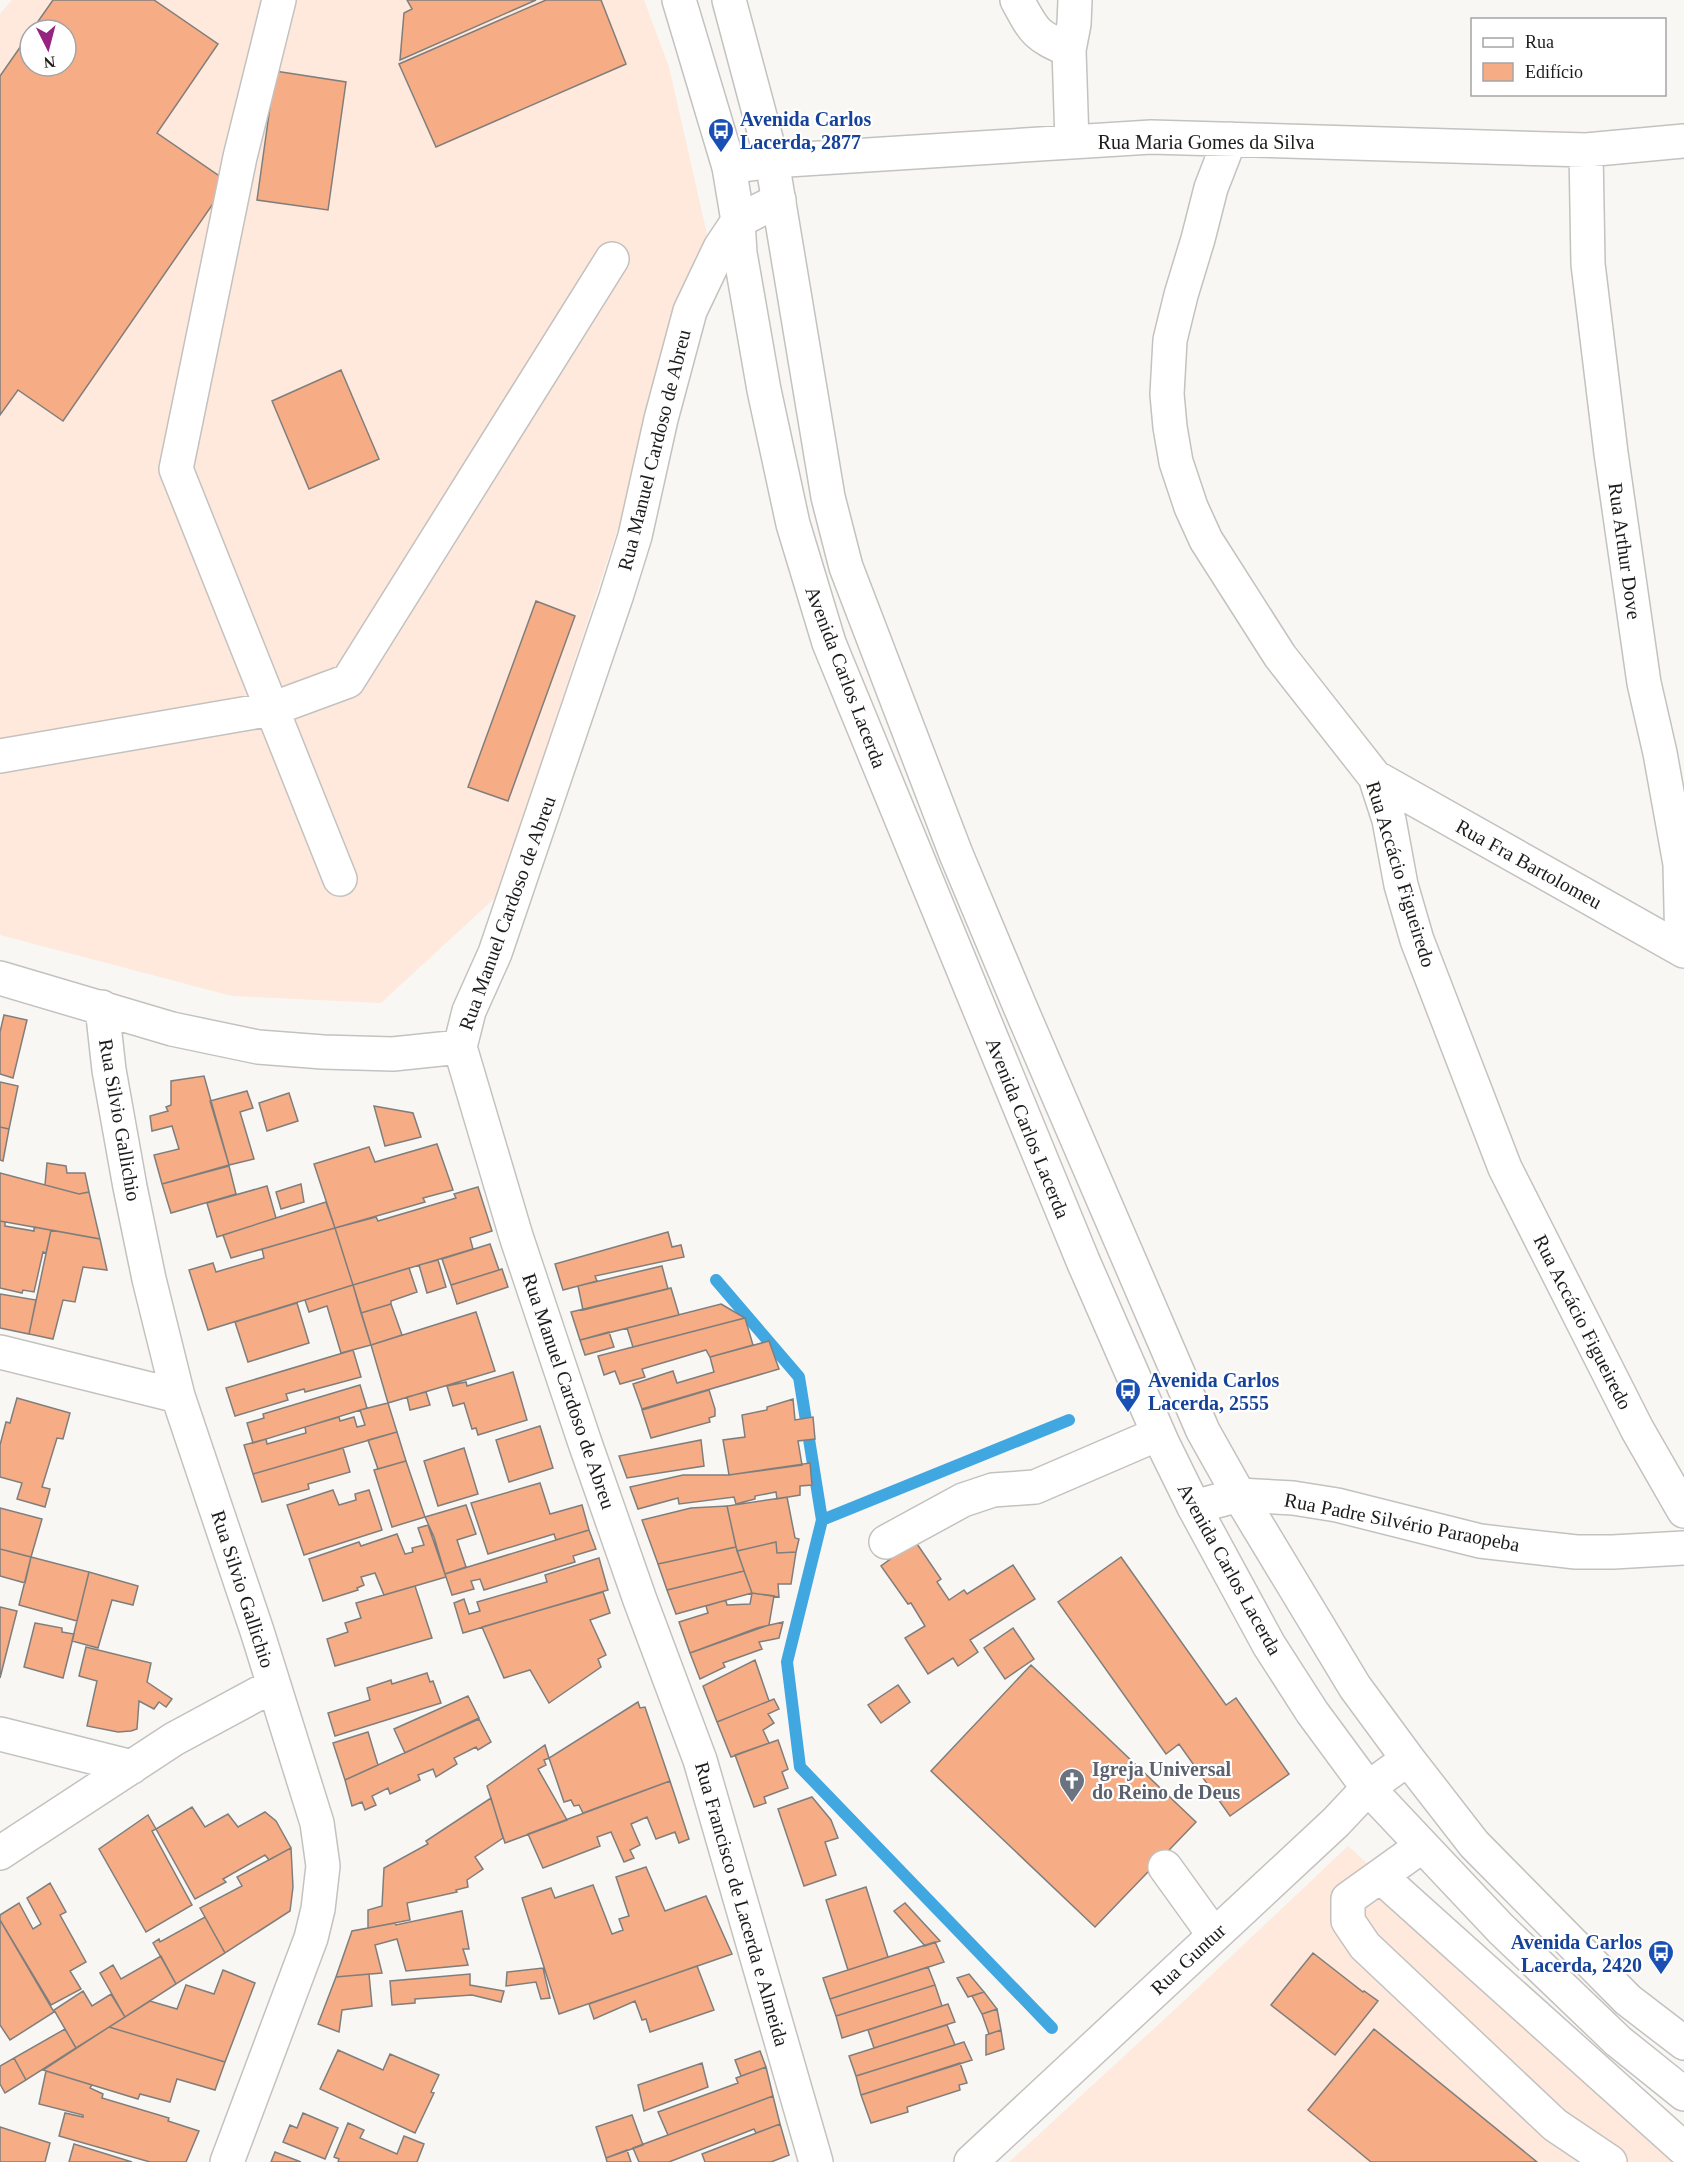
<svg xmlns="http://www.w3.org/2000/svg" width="1684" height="2162" viewBox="0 0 1684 2162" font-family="Georgia,serif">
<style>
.commercial{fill:#ffe8dc;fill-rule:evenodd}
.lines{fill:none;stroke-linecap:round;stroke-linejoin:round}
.stream{stroke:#40a7e1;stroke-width:12}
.building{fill:#f6ad85;stroke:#807e7c;stroke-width:1.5}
.minor-casing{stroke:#c4c2bf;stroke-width:36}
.major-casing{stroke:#c4c2bf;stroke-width:36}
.minor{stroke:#fff;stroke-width:33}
.major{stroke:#fff;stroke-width:33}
.labels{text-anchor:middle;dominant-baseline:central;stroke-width:4.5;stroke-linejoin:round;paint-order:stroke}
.transit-label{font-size:20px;font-weight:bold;fill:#164399;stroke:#fff;text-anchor:start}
.street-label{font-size:20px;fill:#1d1c1b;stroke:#fff}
.worship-label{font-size:20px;font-weight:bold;fill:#5b616d;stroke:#fff;text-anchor:start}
</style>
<rect width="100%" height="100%" fill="#f9f7f4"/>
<path class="commercial" d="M12 0H644L669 67 710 247 498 895 381 1003 232 996 0 935V14ZM30 30H66V66H30Z
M1348 1846 1684 2146V2162H1009L1185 2000Z"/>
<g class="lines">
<path class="stream" d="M716 1280 799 1377 822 1520
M1052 2028 800 1767 787 1662 822 1520 1069 1420"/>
</g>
<path class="building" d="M53 0H154L218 44 157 133 228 182 63 421 18 390 0 415V76L30 33V66H66V30H32Z
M407 0H536L400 60 404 13 412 9Z
M546 0H601L626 64 436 147 399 64Z
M275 71 346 82 328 210 257 200Z
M341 370 379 459 309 489 272 401Z
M536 601 575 616 508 801 468 787Z
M4 1015 27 1020 13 1078 0 1074V1032Z
M204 1076 229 1165 162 1184 154 1155 179 1149 172 1126 152 1131 150 1116 168 1111 166 1107 171 1105V1081Z
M0 1082 18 1086 9 1129 0 1127Z
M247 1091 253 1108 240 1112 254 1159 229 1165 210 1101Z
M289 1093 298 1121 267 1131 259 1103Z
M374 1106 413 1113 421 1137 385 1146Z
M0 1127 9 1129 3 1161 0 1160Z
M437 1144 453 1190 423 1198 425 1202 335 1228 314 1164 369 1147 375 1162Z
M47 1163 66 1166 67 1173H85L89 1192 79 1194 45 1185Z
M229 1166 236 1194 171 1213 162 1184Z
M0 1173 79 1194 89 1192 100 1239 0 1221Z
M301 1184 304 1202 281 1209 276 1192Z
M267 1186 276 1218 217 1237 207 1203Z
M478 1187 492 1231 470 1238 473 1249 353 1285 335 1228 376 1217 378 1221 456 1198 454 1194Z
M326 1202 335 1228 231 1258 223 1235Z
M0 1221 5 1222V1226L34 1231V1227L51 1230 46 1253 43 1252 34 1292 23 1290 22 1293 0 1288Z
M335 1228 353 1285 208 1330 189 1270 213 1263 216 1272 264 1258 262 1249Z
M51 1230 100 1239 107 1270 83 1267 75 1302 63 1300 53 1339 29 1334Z
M668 1232 672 1247 681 1245 684 1257 595 1276 597 1281 563 1290 555 1264Z
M490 1244 499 1270 451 1285 442 1259Z
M438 1260 446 1287 427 1293 419 1265Z
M662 1266 668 1289 583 1310 578 1286Z
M409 1268 417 1292 391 1301V1304L361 1313 353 1285Z
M502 1269 508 1287 457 1304 451 1285Z
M353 1285 371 1345 341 1353 327 1306 309 1312 305 1300Z
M671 1288 679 1315 580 1340 571 1312Z
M0 1294 36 1300 29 1334 0 1328Z
M297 1303 309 1343 248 1362 235 1322Z
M391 1304 402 1335 371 1345 361 1313Z
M721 1304 745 1318 633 1347 627 1328Z
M476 1312 495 1371 388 1403 371 1345Z
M745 1318 753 1345 710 1357 706 1350 642 1369 645 1377 620 1384 615 1371 604 1375 598 1356Z
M609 1332 614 1347 585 1355 580 1340Z
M769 1341 779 1369 642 1409 633 1384 673 1371 677 1383 714 1372 710 1357Z
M353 1350 361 1377 305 1392 304 1389 286 1394 288 1400 235 1416 226 1388Z
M513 1372 527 1420 478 1435 476 1428 472 1429 464 1403 453 1406 447 1386 466 1382 467 1386Z
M360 1385 367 1408 253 1443 247 1423 264 1418 263 1414Z
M709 1390 715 1409V1416L709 1418 710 1422 651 1438 642 1410Z
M426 1392 430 1405 410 1410 407 1397Z
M17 1398 70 1413 63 1439 57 1438 42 1487 50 1489 45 1507 17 1499 22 1483 0 1477V1445L6 1422 10 1423Z
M793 1399 795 1420 813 1417 815 1439 798 1441 802 1465 729 1475 723 1440 745 1437 742 1415 767 1410V1407Z
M388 1403 397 1432 253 1474 244 1445 266 1439 267 1444 306 1433 305 1427 339 1417 340 1421 354 1417 357 1427 365 1425 360 1410Z
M540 1426 553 1468 509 1482 496 1440Z
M397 1432 406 1461 378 1469 368 1440Z
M701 1440 704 1466 627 1478 619 1456Z
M343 1448 350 1472 308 1484 309 1489 262 1502 253 1474Z
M464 1448 478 1494 438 1506 424 1461Z
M406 1461 425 1517 392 1527 374 1470Z
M810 1463 812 1485 800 1486V1495L777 1499 776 1492 755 1496V1499L736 1504 734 1497 679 1504 678 1498 638 1509 630 1487 683 1475H729Z
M540 1483 550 1514 582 1505 589 1530 556 1540 554 1534 488 1554 471 1503Z
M333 1490 339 1505 356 1500 355 1494 369 1490 382 1530 304 1555 287 1505Z
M787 1497 795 1538 799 1539 796 1552 777 1553 776 1542 737 1551 727 1506Z
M466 1505 476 1534 457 1540 466 1567 445 1574 434 1537 425 1517Z
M727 1506 736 1547 658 1564 642 1520 691 1508Z
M0 1508 42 1519 31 1557 0 1549Z
M428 1525 446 1577 384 1595 375 1573 361 1577 364 1585 357 1588 358 1590 323 1601 309 1559 359 1542 361 1546 397 1534 405 1554 413 1552 412 1548 424 1545 418 1528Z
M589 1530 596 1549 573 1556 575 1562 484 1590 480 1579 471 1581 474 1589 452 1595 445 1574Z
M915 1541 941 1579 937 1582 949 1600 964 1590 967 1594 1013 1565 1035 1599 970 1640 978 1652 958 1666 953 1658 928 1674 905 1638 925 1626 911 1603 908 1604 881 1566Z
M776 1542 777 1553 796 1552 791 1584H778L779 1597 752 1593 737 1551Z
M736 1547 744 1571 667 1590 658 1564Z
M0 1549 31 1557 25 1583 0 1576Z
M31 1557 89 1572 77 1621 19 1605Z
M1121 1557 1226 1705 1236 1698 1289 1774 1230 1816 1179 1744 1166 1754 1058 1602Z
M599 1558 608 1590 463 1633 454 1603 464 1599 469 1614 480 1611 477 1602 547 1582 545 1575Z
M744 1571 752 1593 676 1614 667 1590Z
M89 1572 138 1586 133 1605 112 1600 98 1648 72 1641Z
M415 1586 432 1638 335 1666 327 1639 348 1632 345 1623 361 1618 356 1603Z
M603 1592 610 1613 590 1620 606 1655 598 1659 601 1667 549 1703 530 1670 504 1678 482 1627Z
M752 1593 774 1596 769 1625 690 1653 679 1622 708 1613 706 1606 723 1601H726L727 1605 750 1604Z
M0 1607 17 1611 0 1678Z
M783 1622 779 1638 759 1642 762 1649 723 1663 725 1667 700 1679 690 1653 757 1628Z
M35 1623 62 1628V1632L74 1634 63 1678 24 1667Z
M1013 1628 1034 1659 1005 1679 984 1648Z
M86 1647 151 1663 147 1682 172 1699 166 1707 159 1702 154 1709 139 1701 137 1729 131 1731 118 1732 87 1726 97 1681 79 1676Z
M755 1660 769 1701 717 1722 703 1686Z
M1031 1665 1196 1822 1095 1927 931 1771Z
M427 1673 430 1682 433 1681 441 1703 335 1736 328 1713 370 1700 367 1688 391 1680 392 1684Z
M898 1685 910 1702 881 1723 868 1705Z
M468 1696 479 1718 405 1753 394 1729Z
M774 1699 779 1709 768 1714 774 1723 763 1730 769 1743 731 1757 717 1722Z
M638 1702 640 1708 645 1707 670 1781 583 1813 579 1805 574 1806 571 1800 564 1802 549 1758Z
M479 1719 491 1742 478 1750 476 1747 454 1758 457 1764 436 1777 433 1769 418 1775 420 1780 390 1794 388 1788 372 1796 376 1805 365 1810 362 1802 352 1806 345 1780Z
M368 1732 378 1765 345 1780 333 1743Z
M778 1740 788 1769 782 1772 788 1788 764 1797 766 1803 754 1807 735 1755Z
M545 1745 549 1758 544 1760 546 1765 538 1769 567 1820 505 1843 487 1786Z
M670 1781 689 1839 679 1843 675 1832 656 1839 647 1817 631 1824 640 1845 630 1850 634 1858 624 1862 611 1832 597 1837 600 1846 543 1868 528 1834Z
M812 1797 831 1820 838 1838 825 1842 836 1875 804 1886 778 1809Z
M491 1798 503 1838 475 1857 483 1869 467 1880 468 1887 456 1890 457 1892 407 1903 410 1920 368 1928V1910L382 1906 384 1868 428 1844 426 1841Z
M192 1807 205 1827 228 1814 238 1827 265 1812 276 1821 291 1848 269 1860 265 1855 223 1879 226 1882 195 1899 156 1829Z
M148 1815 156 1829 152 1831 192 1905 146 1932 99 1849Z
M291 1848 293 1887 290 1911 225 1953 200 1908 242 1886 237 1877Z
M646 1867 665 1911 706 1896 732 1954 559 2014 522 1898 551 1888 555 1898 593 1885 612 1934 623 1930 619 1919 629 1916 616 1877Z
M50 1883 66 1912 60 1915 86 1962 70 1971 81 1989 51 2005 0 1920V1915L19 1903 33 1929 41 1924 27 1898Z
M866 1887 888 1957 848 1970 826 1900Z
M905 1903 940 1941 925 1946 894 1911Z
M462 1911 469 1949H463L468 1965 406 1971 397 1939 375 1945 382 1973 336 1977 352 1931 395 1923 396 1925Z
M205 1917 225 1953 176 1984 153 1943 159 1939 160 1942Z
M0 1920 54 2012 10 2040 0 2025Z
M935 1942 944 1962 830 1999 823 1978Z
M1313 1953 1363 1992 1364 1991 1378 2001 1335 2055 1271 2005Z
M161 1956 176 1984 125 2017 100 1973 113 1965 121 1979Z
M697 1966 714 2010 650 2032 646 2019 642 2020 635 2001 594 2019 589 2004Z
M928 1967 935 1985 836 2016 830 1999Z
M543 1968 550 1998 541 1999 536 1982 506 1986 507 1972Z
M223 1970 255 1983 225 2062 109 2027 150 2001 177 2009 186 1985 214 1994Z
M369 1974 372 2006 342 2010 339 2032 318 2024 336 1977Z
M470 1974V1985L504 1991 501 2002 472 1995 415 1999V2003L392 2005 390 1981Z
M969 1974 984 1992 968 1997 957 1978Z
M935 1985 942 2006 842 2038 836 2016Z
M83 1991 92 2006 111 1994 125 2017 76 2048 54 2010Z
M984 1992 997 2009 982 2014 972 1996Z
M948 2004 955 2022 874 2048 868 2030Z
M997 2009 1001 2030 989 2034 982 2014Z
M947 2025 955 2045 856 2076 849 2056Z
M109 2027 225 2062 215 2090 177 2079 170 2102 140 2094 138 2099 43 2070Z
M65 2029 76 2048 26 2080 14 2058Z
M1374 2029 1537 2162H1371L1308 2110Z
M1001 2030 1004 2049 986 2055V2035Z
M964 2042 972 2060 861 2095 856 2076Z
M338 2050 383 2070 390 2054 439 2075 431 2092 434 2093 415 2133 320 2089Z
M760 2051 766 2067 741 2076 735 2060Z
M14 2058 26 2080 5 2093 0 2084V2066Z
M702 2063 708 2087 644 2111 638 2085Z
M960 2063 967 2083 959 2085 960 2090 907 2107 908 2112 871 2123 861 2095Z
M766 2067 773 2096 668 2135 658 2112 738 2083 736 2078Z
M46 2071 92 2085 90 2088 103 2094 102 2098 169 2118 168 2121 199 2131 186 2162H150L59 2136 65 2113 83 2117V2115L39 2104Z
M773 2096 780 2124 756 2133 754 2129 669 2162H639L633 2148Z
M303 2113 338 2128 325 2159 283 2142 290 2125 297 2128Z
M632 2115 643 2145 606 2158 596 2127Z
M348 2123 364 2130 360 2138 397 2154 404 2136 424 2144 417 2162H338L339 2159 334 2157Z
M780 2124 789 2155 771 2162H705L702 2154Z
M0 2127 50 2143 45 2162H0Z
M74 2144 132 2162H69Z
M627 2150 631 2162H607L606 2158Z
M275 2152 301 2162H271Z"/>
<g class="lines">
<defs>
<path id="minor" d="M279 0 240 157 176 469 340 879
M1017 0C1035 33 1035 35 1069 50
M1230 139 1211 188 1198 239 1181 295 1170 340 1167 394 1170 427 1176 462 1191 507 1206 540 1280 656 1375 777 1389 820 1401 885 1417 940 1505 1168 1637 1429 1684 1511
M1072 142 1069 50 1074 24 1075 0
M1586 150 1588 264 1611 453 1644 683 1660 753 1680 864 1682 950
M729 167 772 161 1151 137 1586 150 1684 141
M779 200 738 221 720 248 690 311 661 419 635 536 616 597 495 953 469 1011 460 1047 516 1236 585 1443 640 1600 700 1760 816 2162
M0 756 272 709 348 681 612 259
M1375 777 1684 951
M0 978 172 1029 258 1047 323 1052 393 1054 460 1047
M102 1007 109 1070 130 1187 149 1279 178 1396 257 1631 317 1823 323 1866 318 1909 311 1938 227 2162
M0 1352 178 1396
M1194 1507 1239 1495 1293 1498 1337 1505 1480 1541 1576 1552H1613L1684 1548
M886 1542 963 1500 993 1490 1035 1487 1158 1434
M0 1734 132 1767
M1422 1846 1348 1899V1921L1365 1946 1555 2125 1610 2162
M0 1853 174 1739 274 1685
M1165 1867 1214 1935
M1380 1876 1684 2149"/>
<path id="major" d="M679 0 729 167 738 221 740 253 764 390 793 524 829 643 1083 1261 1163 1444 1194 1507 1269 1645 1312 1712 1368 1788 1501 1929 1618 2041 1684 2094
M729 0 772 161 828 497 846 567 956 854 1021 1009 1203 1431 1239 1495 1355 1687 1408 1759 1474 1844 1628 2000 1684 2043
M971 2162 1336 1822 1368 1788 1408 1759"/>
</defs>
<use href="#minor" class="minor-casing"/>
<use href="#major" class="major-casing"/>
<use href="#minor" class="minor"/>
<use href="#major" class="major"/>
</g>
<defs>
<symbol id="bus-pin" viewBox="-11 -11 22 30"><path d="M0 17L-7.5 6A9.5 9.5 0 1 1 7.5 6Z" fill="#1a4fb4" stroke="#fff"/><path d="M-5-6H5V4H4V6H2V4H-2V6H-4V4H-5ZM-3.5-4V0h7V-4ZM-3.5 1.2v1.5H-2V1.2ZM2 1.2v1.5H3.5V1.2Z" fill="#fff"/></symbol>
<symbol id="church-pin" viewBox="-11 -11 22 30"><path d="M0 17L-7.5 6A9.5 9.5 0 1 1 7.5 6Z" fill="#6b7280" stroke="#fff"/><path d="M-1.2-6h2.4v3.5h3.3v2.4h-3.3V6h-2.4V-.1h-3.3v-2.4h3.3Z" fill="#fff"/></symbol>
</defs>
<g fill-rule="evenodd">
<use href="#bus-pin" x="706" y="116" width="30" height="40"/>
<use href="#bus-pin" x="1113" y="1376" width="30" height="40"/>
<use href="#church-pin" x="1057" y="1766" width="30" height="40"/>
<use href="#bus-pin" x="1646" y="1938" width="30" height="40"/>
</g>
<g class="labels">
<g class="transit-label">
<text x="740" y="119">Avenida Carlos<tspan x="740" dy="23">Lacerda, 2877</tspan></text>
<text x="1148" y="1380">Avenida Carlos<tspan x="1148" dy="23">Lacerda, 2555</tspan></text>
<text x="1642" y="1942" text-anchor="end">Avenida Carlos<tspan x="1642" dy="23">Lacerda, 2420</tspan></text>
</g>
<g class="street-label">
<text x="1206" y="142">Rua Maria Gomes da Silva</text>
<text transform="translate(654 450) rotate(-76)">Rua Manuel Cardoso de Abreu</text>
<text transform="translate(1625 551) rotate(82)">Rua Arthur Dove</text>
<text transform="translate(846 677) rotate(69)">Avenida Carlos Lacerda</text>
<text transform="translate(1529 864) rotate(29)">Rua Fra Bartolomeu</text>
<text transform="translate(1401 874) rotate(73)">Rua Accácio Figueiredo</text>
<text transform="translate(507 913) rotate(-70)">Rua Manuel Cardoso de Abreu</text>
<text transform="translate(120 1120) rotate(80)">Rua Silvio Gallichio</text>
<text transform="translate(1028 1128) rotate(68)">Avenida Carlos Lacerda</text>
<text transform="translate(1583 1322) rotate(63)">Rua Accácio Figueiredo</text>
<text transform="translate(569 1391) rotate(71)">Rua Manuel Cardoso de Abreu</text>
<text transform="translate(1402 1522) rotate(11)">Rua Padre Silvério Paraopeba</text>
<text transform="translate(1230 1569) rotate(61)">Avenida Carlos Lacerda</text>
<text transform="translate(243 1589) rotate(72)">Rua Silvio Gallichio</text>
<text transform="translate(742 1904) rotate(74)">Rua Francisco de Lacerda e Almeida</text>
<text transform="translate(1188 1959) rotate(-43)">Rua Guntur</text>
</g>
<g class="worship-label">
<text x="1092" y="1769">Igreja Universal<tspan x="1092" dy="23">do Reino de Deus</tspan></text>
</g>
</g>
<rect x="1471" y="18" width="195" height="78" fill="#ffffff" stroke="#a5a4a4" stroke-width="1.5"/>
<rect x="1483" y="38" width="30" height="9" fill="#ffffff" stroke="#a5a4a4" stroke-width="1.5"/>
<text x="1525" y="48" font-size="18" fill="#1d1c1b">Rua</text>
<rect x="1483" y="63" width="30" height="18" fill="#f6ad85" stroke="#a5a4a4" stroke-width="1.5"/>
<text x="1525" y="78" font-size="18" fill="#1d1c1b">Edifício</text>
<g transform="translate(48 48) rotate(174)"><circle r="28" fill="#ffffff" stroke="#a5a4a4" stroke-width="1.5"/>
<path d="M0-4.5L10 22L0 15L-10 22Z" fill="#972381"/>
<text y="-9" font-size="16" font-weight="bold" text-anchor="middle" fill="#1d1c1b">N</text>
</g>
</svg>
